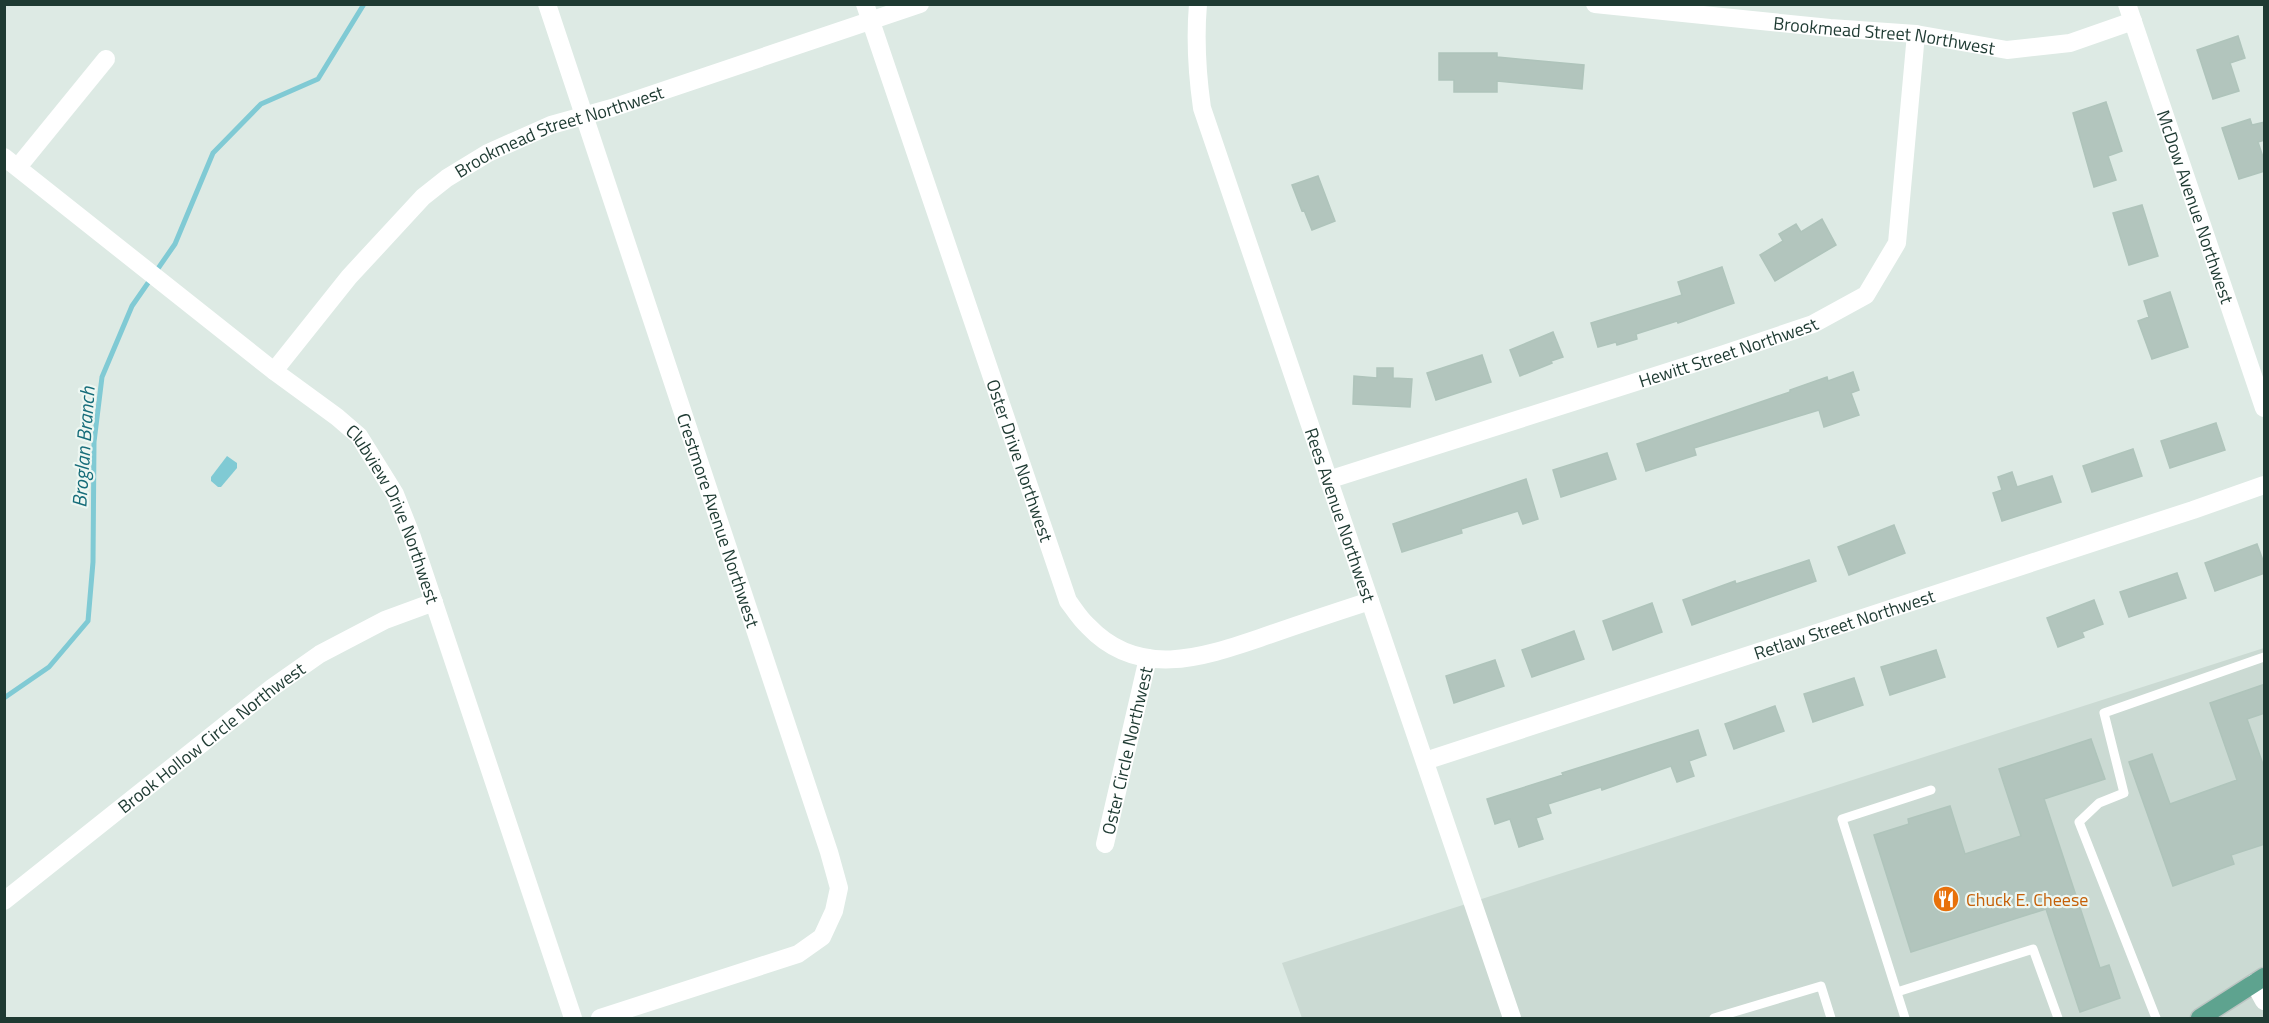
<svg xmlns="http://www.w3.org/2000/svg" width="2269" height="1023" viewBox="0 0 2269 1023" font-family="'Titillium Web',sans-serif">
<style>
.built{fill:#cbdad3}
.water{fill:#80cad4}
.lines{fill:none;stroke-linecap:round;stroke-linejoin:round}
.stream{stroke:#80cad4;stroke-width:5}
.building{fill:#b2c5bd;stroke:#afc4bb;stroke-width:1.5}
.primary-casing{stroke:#bcc4c2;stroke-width:21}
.lane{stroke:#fff;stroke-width:9}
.street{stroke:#fff;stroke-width:18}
.primary{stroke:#5ea38f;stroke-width:18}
.labels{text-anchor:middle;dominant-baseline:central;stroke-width:4.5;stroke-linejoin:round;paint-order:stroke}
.street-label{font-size:18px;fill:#1e3a32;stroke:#edf7f2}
.food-label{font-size:18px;fill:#c56008;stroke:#edf7f2;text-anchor:start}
.water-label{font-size:20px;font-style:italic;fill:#156c79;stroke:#edf7f2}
</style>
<rect width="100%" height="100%" fill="#ddeae4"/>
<path class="built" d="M2264 648V1018H1302L1282 963Z"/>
<path class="water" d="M227 456 237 463V468L221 487H218L211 481V477Z"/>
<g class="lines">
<path class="stream" d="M4 698 49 667 88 621 93 562 94 442 102 377 132 306 175 244 213 153 261 104 318 79 364 4"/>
</g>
<path class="building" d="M2238 36 2245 58 2230 63 2239 91 2213 99 2197 50Z
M1439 53H1497V57L1584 65 1582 89 1497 81V92H1454V80H1439Z
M2106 102 2122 151 2108 156 2116 180 2094 187 2073 113Z
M2250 119 2252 125 2265 122V140L2258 142 2265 163V171L2239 179 2222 128Z
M1318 176 1335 221 1312 230 1304 210 1302 211 1292 185Z
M2142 205 2158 256 2129 265 2113 213Z
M1822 219 1836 245 1775 281 1760 255 1783 241 1779 234 1796 224 1801 232Z
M1722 267 1734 303 1678 323 1677 321 1636 334 1637 339 1617 345 1616 342 1598 347 1591 323 1682 295 1678 282Z
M2170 292 2188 347 2152 359 2138 321 2149 317 2144 301Z
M1553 332 1563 357 1551 361 1552 363 1520 376 1510 350Z
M1482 355 1491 382 1436 400 1427 373Z
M1377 368H1393V378L1412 379 1410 407 1353 404 1354 376 1377 378Z
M1853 372 1859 390 1851 393 1859 415 1824 427 1819 410 1694 448 1696 455 1646 471 1637 444 1790 392V390L1827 377 1828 381Z
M2216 423 2225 450 2170 468 2161 441Z
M2133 449 2142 476 2092 492 2083 466Z
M1607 453 1616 479 1561 497 1553 470Z
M2012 472 2017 487 2052 476 2061 502 2002 521 1993 493 2002 490 1998 477Z
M1526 479 1538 519 1523 524 1518 511 1461 529 1462 533 1402 552 1393 524Z
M1894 525 1905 553 1849 575 1838 547Z
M2257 544 2265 566V573L2215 591 2205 563Z
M1809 560 1816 581 1692 625 1683 600 1735 581 1736 584Z
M2177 573 2186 598 2129 617 2120 592Z
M2094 600 2103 624 2082 632 2084 637 2058 647 2047 618Z
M1652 603 1662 632 1613 650 1603 621Z
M1574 631 1584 659 1532 677 1522 650Z
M1936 650 1945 677 1890 695 1881 667Z
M1495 660 1504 686 1454 703 1446 676Z
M1854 678 1863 705 1813 722 1804 694Z
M2265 684V713L2247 719 2265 770V844L2231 855 2234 864 2173 886 2129 762 2152 754 2170 804 2237 780 2210 703Z
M1775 706 1784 731 1734 749 1725 724Z
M1698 730 1706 755 1689 761 1694 776 1677 782 1671 766 1602 790 1601 787 1548 804 1551 813 1536 818 1543 839 1519 847 1510 819 1495 824 1487 799 1563 775 1562 773Z
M2091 739 2105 779 2044 799 2100 968 2109 965 2120 998 2080 1012 2046 909 1911 952 1874 835 1909 824 1908 819 1950 806 1965 854 2021 836 1999 769Z"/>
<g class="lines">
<defs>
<path id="primary" d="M2200 1018 2264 977"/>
</defs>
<use href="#primary" class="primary-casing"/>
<path class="lane" d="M1897 992 2033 949 2058 1018
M1714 1018 1821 986 1831 1018
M1905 1018 1842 819 1931 790
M2156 1018 2079 822 2099 803 2124 793 2104 713 2264 657"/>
<g class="street">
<path id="s1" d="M547 4 829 852 839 888 834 911 822 937 798 954 600 1018"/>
<path id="s2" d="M865 4 1068 601C1074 609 1080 619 1088 626 1138 679 1201 658 1260 638 1297 625 1333 613 1370 601"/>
<path id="s3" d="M1198 4C1195 39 1197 73 1202 108L1512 1018"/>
<path id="s4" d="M1595 4 1830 28 1916 34 2007 50 2070 43 2133 21"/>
<path id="s5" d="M2127 4 2264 408"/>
<path id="s6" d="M4 157 274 371 337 417 359 436 395 494 412 537 573 1018"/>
<path d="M18 167 106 59"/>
<path id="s7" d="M274 371 349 277 423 197 447 178 488 153 551 125 612 108 920 4"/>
<path id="s8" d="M1328 480 1724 354 1813 324 1866 295 1897 243 1916 34"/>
<path id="s9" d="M1425 761 2193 510 2264 485"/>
<path id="s10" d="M1105 844 1148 658"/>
<path id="s11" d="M4 901 273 687 320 654 385 620 434 602"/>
<path d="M2254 983 2264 1001"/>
</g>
<use href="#primary" class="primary"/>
</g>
<defs>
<symbol id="restaurant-disc" viewBox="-11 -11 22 22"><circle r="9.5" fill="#e8710a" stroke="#edf7f2"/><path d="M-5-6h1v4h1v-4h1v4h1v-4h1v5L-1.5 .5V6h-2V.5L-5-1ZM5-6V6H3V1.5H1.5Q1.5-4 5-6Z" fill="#fff"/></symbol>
</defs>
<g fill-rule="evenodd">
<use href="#restaurant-disc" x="1931" y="884" width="30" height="30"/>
</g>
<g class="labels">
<g class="street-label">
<text stroke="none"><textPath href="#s4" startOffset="291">Brookmead Street Northwest</textPath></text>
<text stroke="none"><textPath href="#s7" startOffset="382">Brookmead Street Northwest</textPath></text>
<text stroke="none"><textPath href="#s5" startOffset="214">McDow Avenue Northwest</textPath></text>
<text stroke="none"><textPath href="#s8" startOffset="420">Hewitt Street Northwest</textPath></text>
<text stroke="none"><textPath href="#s2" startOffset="482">Oster Drive Northwest</textPath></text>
<text stroke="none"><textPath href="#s3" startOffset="534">Rees Avenue Northwest</textPath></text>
<text stroke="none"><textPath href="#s6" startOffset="537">Clubview Drive Northwest</textPath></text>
<text stroke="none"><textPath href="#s1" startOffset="544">Crestmore Avenue Northwest</textPath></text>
<text stroke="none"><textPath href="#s9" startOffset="441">Retlaw Street Northwest</textPath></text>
<text stroke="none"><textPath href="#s11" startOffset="264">Brook Hollow Circle Northwest</textPath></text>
<text stroke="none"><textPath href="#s10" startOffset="96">Oster Circle Northwest</textPath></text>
</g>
<g class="food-label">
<text x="1966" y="899">Chuck E. Cheese</text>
</g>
<g class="water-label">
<text transform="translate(83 447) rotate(-86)">Broglan Branch</text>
</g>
</g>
<rect width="2269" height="1023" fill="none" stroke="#1e3a32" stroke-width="12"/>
</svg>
